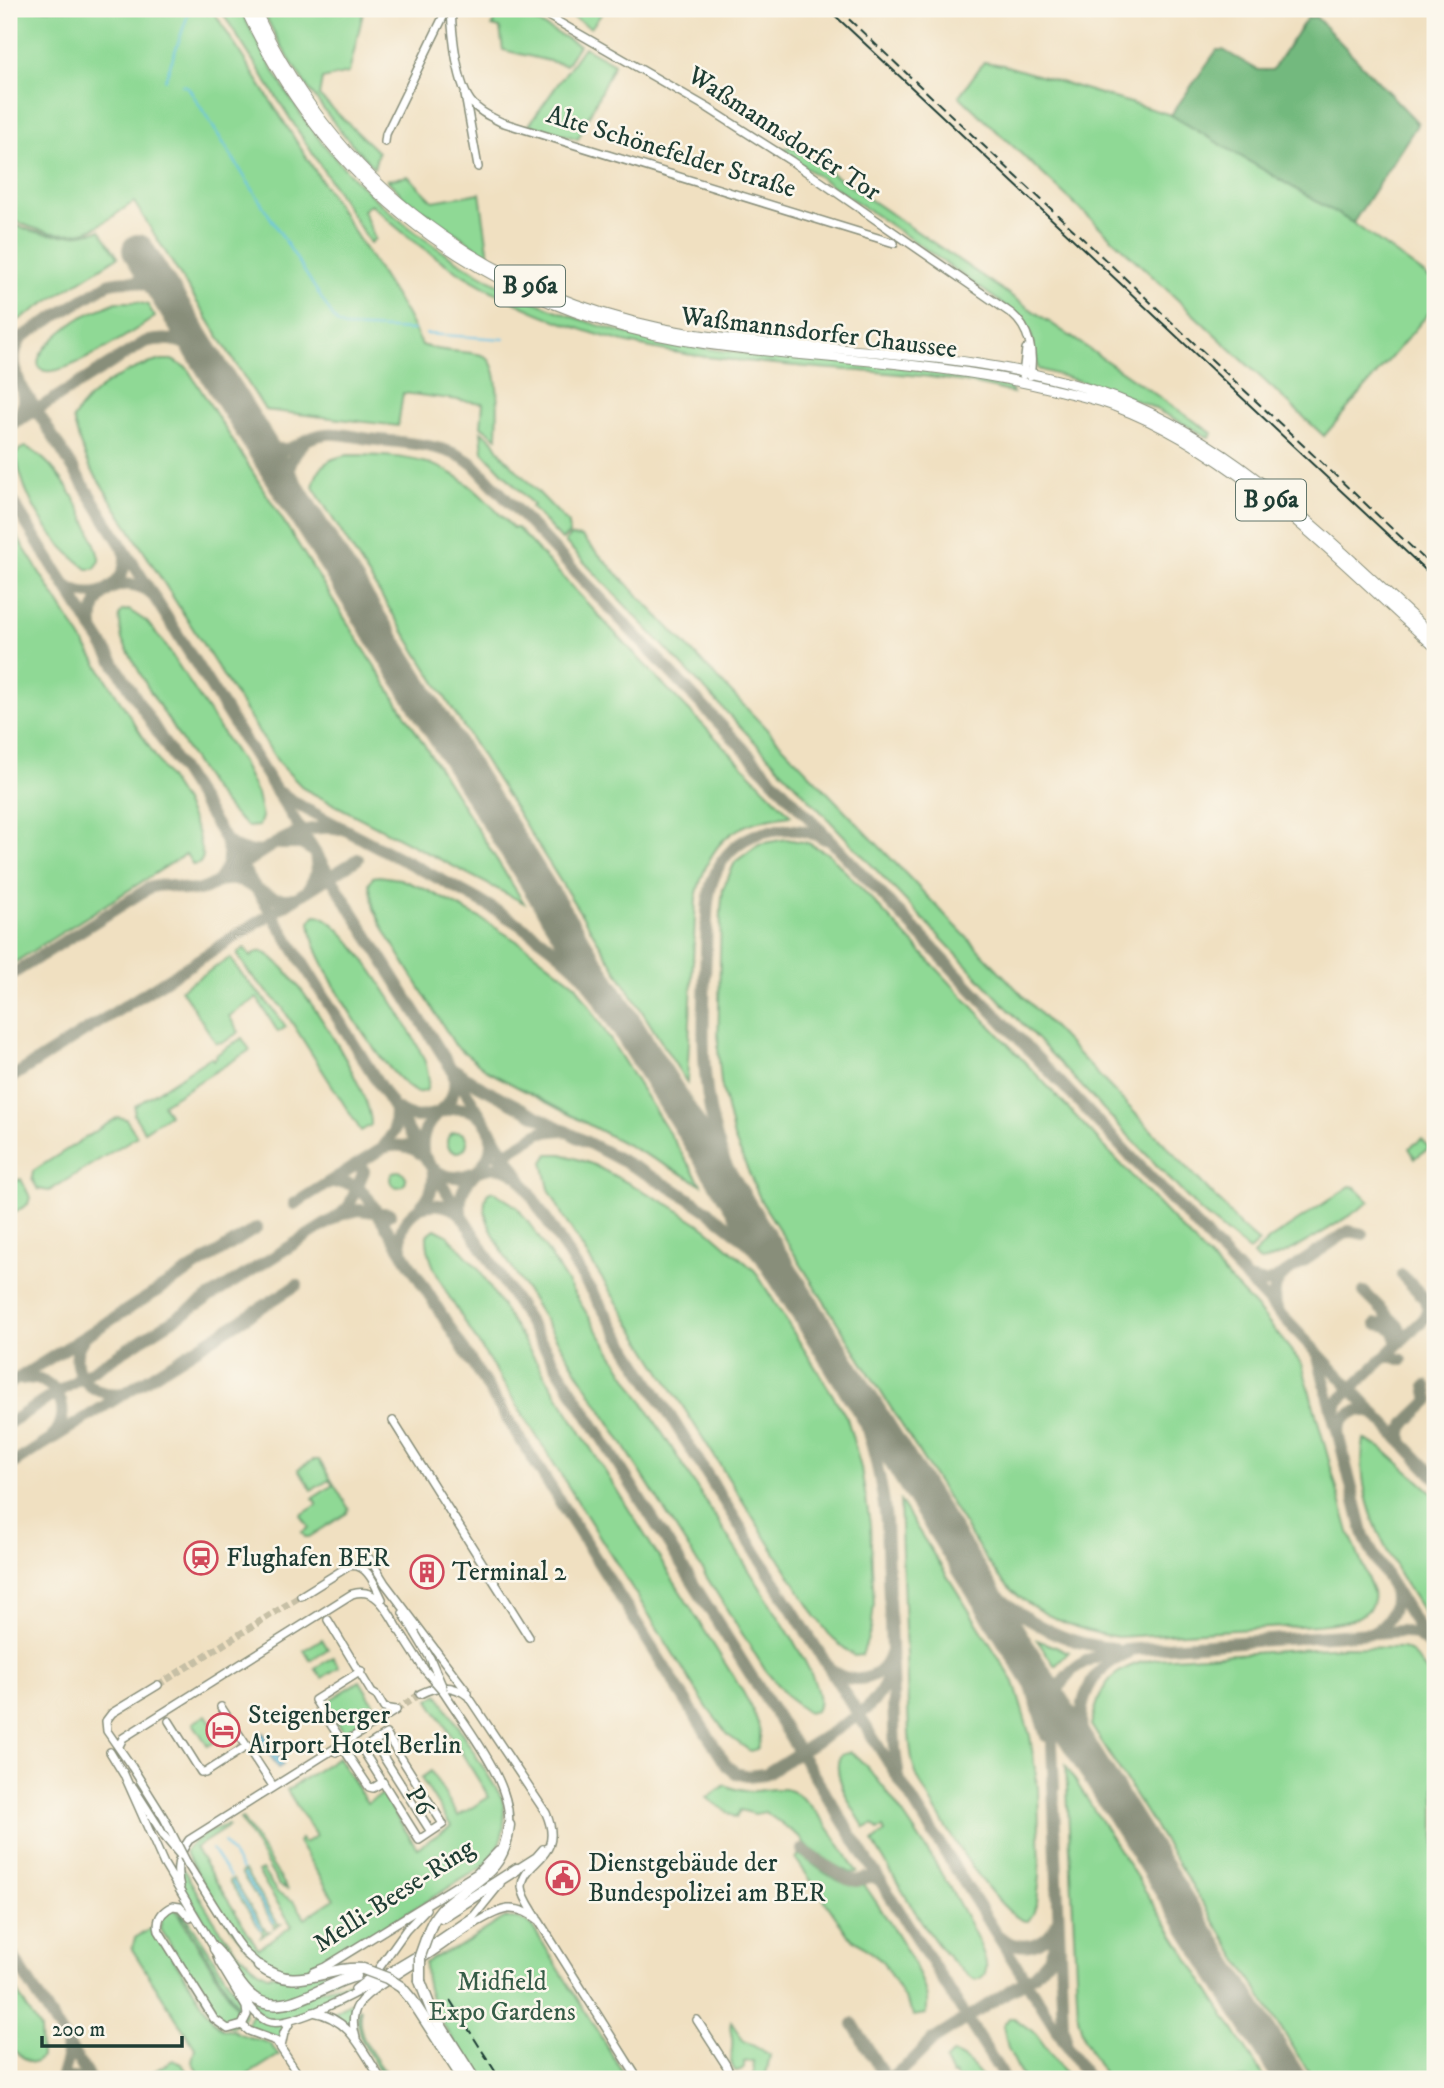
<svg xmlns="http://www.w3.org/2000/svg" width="1444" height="2088" viewBox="0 0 1444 2088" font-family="'IM FELL DW Pica',serif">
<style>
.green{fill:#8fd995;stroke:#578b64;stroke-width:2}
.forest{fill:#73b97e;stroke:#497b59;stroke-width:2}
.water{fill:#69c4e7;stroke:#44808e;stroke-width:2}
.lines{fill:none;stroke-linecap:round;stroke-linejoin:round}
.stream{stroke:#69c4e7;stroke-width:2}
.taxiway{stroke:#888e7a;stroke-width:12}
.runway{stroke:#888e7a;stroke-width:32}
.minor-tunnel{stroke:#c6bfa5;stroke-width:7;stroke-dasharray:7 3.5;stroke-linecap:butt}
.minor-casing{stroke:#888e7a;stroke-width:10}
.major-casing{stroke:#888e7a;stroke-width:11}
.highway-casing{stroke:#888e7a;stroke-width:13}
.minor{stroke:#fff;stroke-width:7}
.major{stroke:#fff;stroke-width:9}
.highway{stroke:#fff;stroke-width:10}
.tram{stroke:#1f3d34;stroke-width:2}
.rail{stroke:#1f3d34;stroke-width:2;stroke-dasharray:10 5;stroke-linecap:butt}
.minor-bridge-casing{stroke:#888e7a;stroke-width:10;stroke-linecap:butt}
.highway-bridge-casing{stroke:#888e7a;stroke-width:13;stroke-linecap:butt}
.minor-bridge{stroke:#fff;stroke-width:7}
.highway-bridge{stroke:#fff;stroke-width:10}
.labels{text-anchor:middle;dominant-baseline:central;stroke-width:5;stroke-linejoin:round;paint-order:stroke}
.shield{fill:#fbf7ec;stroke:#61756b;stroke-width:2}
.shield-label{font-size:24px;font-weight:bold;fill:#1f3d34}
.street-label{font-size:26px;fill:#1f3d34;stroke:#fbf7ec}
.poi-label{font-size:26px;fill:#1f3d34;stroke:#fbf7ec;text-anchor:start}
.park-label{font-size:26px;fill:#355c47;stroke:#fbf7ec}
</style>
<rect width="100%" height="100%" fill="#fbf7ec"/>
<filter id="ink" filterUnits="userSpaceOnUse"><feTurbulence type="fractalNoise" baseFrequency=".0143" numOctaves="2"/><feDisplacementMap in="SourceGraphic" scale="14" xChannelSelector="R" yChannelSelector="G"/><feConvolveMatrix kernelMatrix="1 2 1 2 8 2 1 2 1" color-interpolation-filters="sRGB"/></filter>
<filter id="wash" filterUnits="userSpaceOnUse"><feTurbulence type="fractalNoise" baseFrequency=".00686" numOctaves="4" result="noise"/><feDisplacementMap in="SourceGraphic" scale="28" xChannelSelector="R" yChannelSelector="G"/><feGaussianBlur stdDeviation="1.57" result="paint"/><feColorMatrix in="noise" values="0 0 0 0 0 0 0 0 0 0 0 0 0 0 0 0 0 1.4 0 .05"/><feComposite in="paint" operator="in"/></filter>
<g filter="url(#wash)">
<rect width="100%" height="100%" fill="#f0e0c1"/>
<path class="green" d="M9 9H212L407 315 422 345C442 353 462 350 482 355 503 361 497 419 497 438L481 426 483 403 403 393 398 426 265 410 134 202C121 210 106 222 94 228 67 241 33 230 9 218Z
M220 9H240C260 48 281 87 307 123 392 239 525 315 666 342 756 359 849 359 940 372 962 375 985 380 1008 384L1013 393C951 375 884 373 819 368 754 362 688 358 624 342 531 318 439 271 371 204L363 210 375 239 370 243Z
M262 9H364L349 73 322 79 319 96 378 152 374 168C328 120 290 68 262 9Z
M498 9H513L579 45 566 65 503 50 500 28 492 26Z
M559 9H605L591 28Z
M584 47 614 64 578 139 529 125Z
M984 62 1003 65 1171 115 1353 223 1435 282V306L1324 436 959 96Z
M793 147 1212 433 1210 438 1148 405 1096 386 1038 369 1031 334 1021 317 921 246 778 149Z
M408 176 433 201 480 193 489 256 406 199 387 180Z
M9 223C41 236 66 239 100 230L118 257 14 323 9 322Z
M117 302H137L148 305 155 317C140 327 54 385 40 368 29 354 72 323 82 317 93 311 106 307 117 302Z
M162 360H172L187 368 524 903 304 789 278 762 90 467 80 444 73 419C91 388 127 368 162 360Z
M481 431 493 440 502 455 569 524V534L562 540 531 507 533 505 483 452Z
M26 447C63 466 90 522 100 561L94 569H87C50 541 24 501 16 455L20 449Z
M348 455C381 455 422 456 451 473 475 486 494 509 513 528H517L660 681 791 815C733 822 710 839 696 897L687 1083 313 487C317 466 328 458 348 455Z
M9 524 184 802 197 831 203 857 200 863 193 865 186 854 9 966Z
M570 536 582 537C794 759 1009 980 1221 1203L1240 1226 1259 1242 1249 1251 1200 1211 565 542Z
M129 610 147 622 164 643 242 763 257 794 262 817 259 826 248 827 231 812 210 786 148 688 122 640 119 616 122 611Z
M786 839 808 843 829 854 1259 1311 1302 1364 1349 1532 1373 1592C1378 1621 1336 1623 1316 1625L1118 1637C1080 1632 1041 1616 1012 1591 1003 1583 995 1571 987 1561L761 1201 734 1138 721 1083 718 1049 721 909 723 889 735 862 759 844Z
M379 876 400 879 427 890 480 918 528 948 576 985 701 1184 489 1072 455 1045 387 935 374 909 369 883 373 877Z
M315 915C343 913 417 1037 426 1065 429 1074 430 1083 426 1091L417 1093C383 1073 331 985 316 948 312 940 311 931 310 922Z
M245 948 251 957C255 953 259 950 265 953 294 966 373 1093 371 1125L361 1131 282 1007 250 974 237 954Z
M230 958C246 984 270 1001 286 1027L278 1032 257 998 229 1016 239 1032 224 1042 216 1043 181 989Z
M242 1038 250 1050 163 1104 169 1115 144 1131 134 1115 135 1106 211 1057 213 1060 217 1057 216 1055Z
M118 1117 126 1119 137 1136 49 1191 38 1189 32 1179 33 1171Z
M447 1142a10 10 0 1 1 20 0a10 10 0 1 1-20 0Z
M1422 1139 1429 1148 1415 1158 1409 1148Z
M548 1154H562L592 1164 670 1205 707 1229 755 1271 847 1418 861 1468 870 1524 874 1604 871 1630 862 1655 854 1656 833 1639 816 1617 565 1220 549 1189 543 1162Z
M10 1169 17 1181 21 1179 30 1197 28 1204 9 1216V1189L13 1186 9 1179Z
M390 1179a8 8 0 1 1 16 0a8 8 0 1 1-16 0Z
M1350 1186 1355 1187 1370 1202C1349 1216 1283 1261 1260 1261L1253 1255 1269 1240Z
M493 1191 517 1207 536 1233 790 1635C799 1651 827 1694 816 1711L808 1713 788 1698 765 1670 504 1255C496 1238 477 1211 488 1193Z
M435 1229 447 1235 478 1268 743 1692C751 1707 767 1732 757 1749L750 1751 729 1736 708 1709 448 1295C438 1276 426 1257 427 1235Z
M1364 1439 1382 1448 1435 1495V1630C1400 1574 1352 1510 1364 1439Z
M313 1460H319L349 1509 347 1513 309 1537H305L302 1532 309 1528 301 1515 317 1505 313 1498 333 1485 329 1480 312 1490 298 1469Z
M900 1501 1014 1682 1030 1736 1038 1789 1040 1875 1037 1902 1033 1914 1028 1921C1001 1923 925 1798 915 1771 911 1759 910 1746 909 1734Z
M322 1639 328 1649 310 1660 304 1650Z
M1037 1640 1069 1652 1055 1666Z
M1344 1647 1403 1648 1411 1652 1435 1681V2079H1313L1091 1725C1102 1682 1110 1668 1156 1659Z
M333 1657 339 1667 322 1678 315 1668Z
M360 1681 378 1711 344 1732 325 1703Z
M438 1694 502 1798C508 1825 503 1846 484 1866L314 1970C299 1973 286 1974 272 1968 241 1955 204 1882 185 1852 193 1839 213 1828 228 1825L229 1826 195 1848 258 1948 292 1926 258 1872 262 1870 277 1892 295 1902 305 1918 334 1899 298 1842 301 1839 304 1843 316 1836 287 1790 338 1757 367 1803 382 1794 417 1848 451 1826 421 1778 431 1771 458 1816 489 1797 429 1700Z
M206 1715 221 1738 208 1746 193 1723Z
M850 1752C879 1767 982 1930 986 1964 987 1972 985 1977 976 1980 939 1963 896 1878 873 1842L885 1832 883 1828 878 1830 873 1824 865 1828C855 1813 829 1772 841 1755Z
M1066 1766 1265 2079H1106L1084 2039 1078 2017Z
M725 1785C752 1797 758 1788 783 1789 809 1790 844 1852 857 1872L851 1873 838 1867 805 1845 800 1837 765 1812 755 1814 740 1810 736 1818 707 1798Z
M242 1818 288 1890 279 1885 240 1819Z
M799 1854C818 1867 839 1889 864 1884 879 1907 940 1991 925 2014L914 2016 883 1962 848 1935 796 1859Z
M180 1864C205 1903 226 1952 267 1975L353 1971 287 2001 260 1998 242 1981 184 1888Z
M245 1871 278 1924H281L273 1929 275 1926 241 1873Z
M233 1879 266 1931H270L261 1937 263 1933 229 1881Z
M172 1909H175L236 2007 234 2026 230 2027 215 2016 160 1928 162 1916Z
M178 1909 188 1919 243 2004 245 2015 239 2024H235L239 2011 237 2005Z
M504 1918C519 1917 527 1920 536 1932L627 2079H479C457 2044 423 2007 425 1963L444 1952 457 1948Z
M153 1927 214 2022 222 2029 235 2031 236 2033 269 2043 279 2055 241 2079H203L192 2062 195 2048 132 1949 135 1938Z
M364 1978C350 1994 294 2023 274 2020 259 2018 253 2005 246 1994L263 2005Z
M9 1979 40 2029 41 2058 34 2063 29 2062 9 2047Z
M350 2003 354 2005 350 2026 348 2027 340 2018 331 2014Z
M359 2008 361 2009C354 2035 376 2058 390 2079H385C372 2057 351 2035 359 2008Z
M252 2013 273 2025H285L279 2039 251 2029 247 2024Z
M1009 2018H1014L1036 2034 1069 2079H1023L1008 2048 1003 2026Z
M731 2022 743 2040 770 2055 765 2079H755L753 2061 744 2062V2068L741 2071H735C727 2059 734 2052 732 2038 731 2031 729 2029 731 2022Z
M952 2054C965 2056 976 2069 984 2079H958L954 2074 952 2075 945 2061Z
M173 2060 182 2064 191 2079H141Z"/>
<path class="forest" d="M1316 17 1418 123 1415 122 1417 125 1353 223 1171 115 1217 50H1223L1258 70H1272L1307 18Z"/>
<path class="water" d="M263 1733 283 1765 278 1768 259 1736Z"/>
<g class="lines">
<path class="stream" d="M165 80 190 9
M182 85 188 87 337 323 344 327 414 330
M426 334 504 339
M224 1842 242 1870
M212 1849 230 1877
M244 1874 274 1922
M232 1881 262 1929"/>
<path class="taxiway" d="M9 345 110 283C133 278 155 283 171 302
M18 381 1088 2079
M14 423C40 392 0 371 21 339
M9 427 145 342C168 336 192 341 207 360
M256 437C293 465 294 437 326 434 340 432 355 437 369 439 395 442 425 443 450 452 459 455 466 459 474 465L1435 1477
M9 496 1005 2079
M293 496C287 476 287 459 303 444
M67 586C94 606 132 584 124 550
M93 627C88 593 125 571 152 594
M281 793 304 808C346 830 389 853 432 875 514 919 568 947 625 1024
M280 844H301L315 852 317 872 309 888
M219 879C229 866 231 854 224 838 235 850 247 854 262 851
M220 881C251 873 262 905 294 898
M9 976 149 888C172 879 183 895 203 889 211 887 219 880 226 876 260 854 296 821 339 829
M457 1071 479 1086C520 1107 561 1129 602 1150 687 1195 746 1226 803 1306
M9 1079 358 859
M397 1109C427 1133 450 1092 481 1117
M383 1148C397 1143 409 1145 421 1154
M382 1149 394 1131 395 1111
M423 1151C418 1110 463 1113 453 1072
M500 1157 541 1132 562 1130
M434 1169C465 1194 484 1150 518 1176
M364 1171 349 1206 340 1215 359 1210 391 1214
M323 1186C340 1178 357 1183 368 1198L727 1766 736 1773 747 1776 765 1774 859 1715C878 1701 887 1684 892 1661
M294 1204 388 1145
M420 1207C435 1203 446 1204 458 1212
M420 1207C431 1196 436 1184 432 1168
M461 1211C455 1172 499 1171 490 1132
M752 1225C734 1188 718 1151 710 1110 700 1057 704 1004 706 951 707 927 705 899 714 877 732 831 784 818 825 839
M402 1248C397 1226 408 1215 425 1204
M1284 1274 1349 1231 1363 1234
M1402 1275 1428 1302
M1248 1279 1266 1283 1284 1274C1274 1284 1272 1296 1277 1309
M1364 1292 1399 1327 1401 1335 1397 1344
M1376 1324C1386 1324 1394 1327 1396 1338
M85 1337C62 1364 89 1400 122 1393
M1318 1356 1333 1416
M1383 1358 1391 1356 1402 1360
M839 1363C866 1412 880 1465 886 1521L895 1750 898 1771
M20 1379C54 1372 76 1410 53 1436
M9 1384 257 1228
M1374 1414C1357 1405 1341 1415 1338 1434L1364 1536 1375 1558 1435 1654
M9 1423 340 1215
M1337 1430 1334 1420 1338 1402 1424 1319 1428 1309 1424 1298
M1403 1443C1396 1423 1419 1414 1429 1400L1426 1386
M9 1466 297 1285
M965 1563C1005 1608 1051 1643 1113 1648
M1001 1621 1026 1669 1046 1736
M1370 1633C1389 1625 1397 1608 1393 1589
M831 1670C852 1686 882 1681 890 1654
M1052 1731 1058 1723 1067 1725
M1088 1758C1073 1714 1082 1672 1128 1653
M1053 1782 1063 2026 1066 2039
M1054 1789C1051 1709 1038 1657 1138 1649L1401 1631 1417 1635 1430 1646
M802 1850 847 1879 857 1881 872 1876 881 1881
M999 1936C1019 1953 1048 1947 1057 1921
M9 1950 88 2076 81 2079
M853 2024 886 2079
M66 2043 67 2059 62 2076 79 2079
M9 2078 10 2079
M888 2079 909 2064 933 2040 1034 1975 1049 1958 1057 1937"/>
<path class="runway" d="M138 250 1290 2079"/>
</g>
</g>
<g filter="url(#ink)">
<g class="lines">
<path class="minor-tunnel" d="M158 1685 301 1596
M396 1710 420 1694"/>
<defs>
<path id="minor" d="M451 9C452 32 457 88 473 104 481 113 491 117 501 122L894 243
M536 9 708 108 791 161 1012 314C1030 329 1034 353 1030 376
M465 95 478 167
M385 142 386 134 447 9
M1023 375 1026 349
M393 1421 529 1637
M370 1559 386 1585
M384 1582 468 1693
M301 1596 349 1566C367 1562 375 1585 382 1599
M403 1613 415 1633
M328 1620 372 1693 377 1696 384 1708 396 1710
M444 1692C466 1727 515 1786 508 1827
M420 1694C437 1685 453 1684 468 1696L546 1813C566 1859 522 1860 522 1887 523 1898 532 1909 537 1918
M221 1707 273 1786
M169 1721 201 1772
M386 1734 443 1824 419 1840 362 1749Z
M374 1742 431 1832
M343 1743 315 1700 361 1671
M119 1746 123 1738 352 1594C378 1586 388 1612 399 1630
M110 1752 124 1775
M336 1752 341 1749 345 1751 369 1787 373 1788 383 1782
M132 1767 107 1731 106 1721 112 1713 158 1685
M123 1772 164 1864 216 1951
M205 1773 247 1746
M133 1787 165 1837
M187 1863 236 1941 245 1953 261 1967
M514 1871 536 1857 543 1849
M180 1887C175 1869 178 1855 189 1840L396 1710
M190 1918 180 1907 173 1906C162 1911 156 1919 159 1931L214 2019 228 2029 242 2025
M427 1948 474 1916 500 1884
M216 1953 219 1962 246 2007 247 2015 242 2025
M425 1957C444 1945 488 1911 508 1909 521 1908 530 1914 539 1921L638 2079
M379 1968 406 1930 426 1909
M313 1972 325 1967 477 1873 498 1851
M389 1972 414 1957
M395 1976 414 1964
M239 1988C246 2000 253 2015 267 2021 288 2030 357 1993 377 1980
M355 1989 369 1978
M313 2012C350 2018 362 2050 381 2079
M697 2020 726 2065 732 2079
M242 2025 249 2031 276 2041 301 2079
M356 2038C347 2009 361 1997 384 1983
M281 2047 284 2033 290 2022"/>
<path id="major" d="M245 9C332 198 502 316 707 344 822 360 938 361 1052 389 1072 394 1094 398 1114 406 1238 452 1338 560 1435 647
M255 9C343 200 513 313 721 338 853 354 990 351 1116 398 1242 446 1337 549 1435 637"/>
<path id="highway" d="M442 1917 517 1869
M430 1928C448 1883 504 1888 509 1825
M215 1949C228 1962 235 1980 248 1993 279 2024 323 1983 356 1976
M259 1966C298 1994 322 1966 363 1969
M420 1981 432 2012 474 2079
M401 1987 412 2000 463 2079"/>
</defs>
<use href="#minor" class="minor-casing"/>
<use href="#major" class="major-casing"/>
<use href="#highway" class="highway-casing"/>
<use href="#minor" class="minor"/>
<use href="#major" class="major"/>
<use href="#highway" class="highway"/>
<path class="tram" d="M828 9 1435 579"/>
<path class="rail" d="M838 9 1435 569
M450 2000 500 2079"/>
<defs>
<path id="minor-bridge" d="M399 1630 424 1669 444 1692
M415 1633 430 1658 443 1688
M132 1767 164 1818 187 1863
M165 1837 180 1855"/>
<path id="highway-bridge" d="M363 1969 387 1978 401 1987
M420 1981V1956L430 1928"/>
</defs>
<use href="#minor-bridge" class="minor-bridge-casing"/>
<use href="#highway-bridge" class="highway-bridge-casing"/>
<use href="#minor-bridge" class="minor-bridge"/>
<use href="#highway-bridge" class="highway-bridge"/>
</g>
</g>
<defs>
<symbol id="station-ring" viewBox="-11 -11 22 22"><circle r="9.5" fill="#fbf7ec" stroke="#d1495b" stroke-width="1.5"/><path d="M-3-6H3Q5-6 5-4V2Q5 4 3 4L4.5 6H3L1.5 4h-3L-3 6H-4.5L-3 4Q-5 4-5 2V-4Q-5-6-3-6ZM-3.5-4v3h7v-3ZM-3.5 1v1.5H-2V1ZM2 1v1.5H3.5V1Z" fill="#d1495b"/></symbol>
<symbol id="building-ring" viewBox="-11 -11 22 22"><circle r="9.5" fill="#fbf7ec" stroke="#d1495b" stroke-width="1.5"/><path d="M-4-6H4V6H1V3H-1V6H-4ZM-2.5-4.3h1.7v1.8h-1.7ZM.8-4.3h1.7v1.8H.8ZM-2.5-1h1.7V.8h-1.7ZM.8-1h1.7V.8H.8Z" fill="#d1495b"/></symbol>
<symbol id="hotel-ring" viewBox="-11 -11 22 22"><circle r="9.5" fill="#fbf7ec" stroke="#d1495b" stroke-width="1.5"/><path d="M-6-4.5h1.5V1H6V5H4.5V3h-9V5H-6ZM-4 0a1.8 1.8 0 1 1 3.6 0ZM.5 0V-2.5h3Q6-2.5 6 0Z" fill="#d1495b"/></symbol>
<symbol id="civic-ring" viewBox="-11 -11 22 22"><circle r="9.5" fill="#fbf7ec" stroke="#d1495b" stroke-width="1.5"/><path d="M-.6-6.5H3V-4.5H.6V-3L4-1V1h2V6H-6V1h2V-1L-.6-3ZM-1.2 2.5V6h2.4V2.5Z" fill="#d1495b"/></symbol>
</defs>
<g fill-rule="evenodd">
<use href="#station-ring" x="182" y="1539" width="38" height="38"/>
<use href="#building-ring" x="408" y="1553" width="38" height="38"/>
<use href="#hotel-ring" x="204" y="1711" width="38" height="38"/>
<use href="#civic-ring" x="544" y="1859" width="38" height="38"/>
</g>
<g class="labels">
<g class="shield">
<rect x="495" y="265.5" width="70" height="41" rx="5"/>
<rect x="1236" y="479.5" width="70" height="41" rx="5"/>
</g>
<g class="shield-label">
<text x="530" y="286">B 96a</text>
<text x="1271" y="500">B 96a</text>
</g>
<g class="street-label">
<text transform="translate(784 134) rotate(33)">Waßmannsdorfer Tor</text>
<text transform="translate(671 152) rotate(17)">Alte Schönefelder Straße</text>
<text transform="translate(819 333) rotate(7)">Waßmannsdorfer Chaussee</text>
<text transform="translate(419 1801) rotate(58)">P6</text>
<text transform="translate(394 1896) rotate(-33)">Melli-Beese-Ring</text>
</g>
<g class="poi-label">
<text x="226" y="1558">Flughafen BER</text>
<text x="452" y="1572">Terminal 2</text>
<text x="248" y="1715">Steigenberger<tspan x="248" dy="30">Airport Hotel Berlin</tspan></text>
<text x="588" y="1863">Dienstgebäude der<tspan x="588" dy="30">Bundespolizei am BER</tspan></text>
</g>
<g class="park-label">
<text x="502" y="1982">Midfield<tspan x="502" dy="30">Expo Gardens</tspan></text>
</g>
</g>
<rect width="1444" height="2088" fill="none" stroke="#fbf7ec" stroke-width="35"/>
<path d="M42 2036v10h140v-10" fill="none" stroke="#1f3d34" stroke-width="3.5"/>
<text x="52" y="2036" font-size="21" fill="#1f3d34" stroke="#fbf7ec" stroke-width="5" paint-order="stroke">200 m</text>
</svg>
